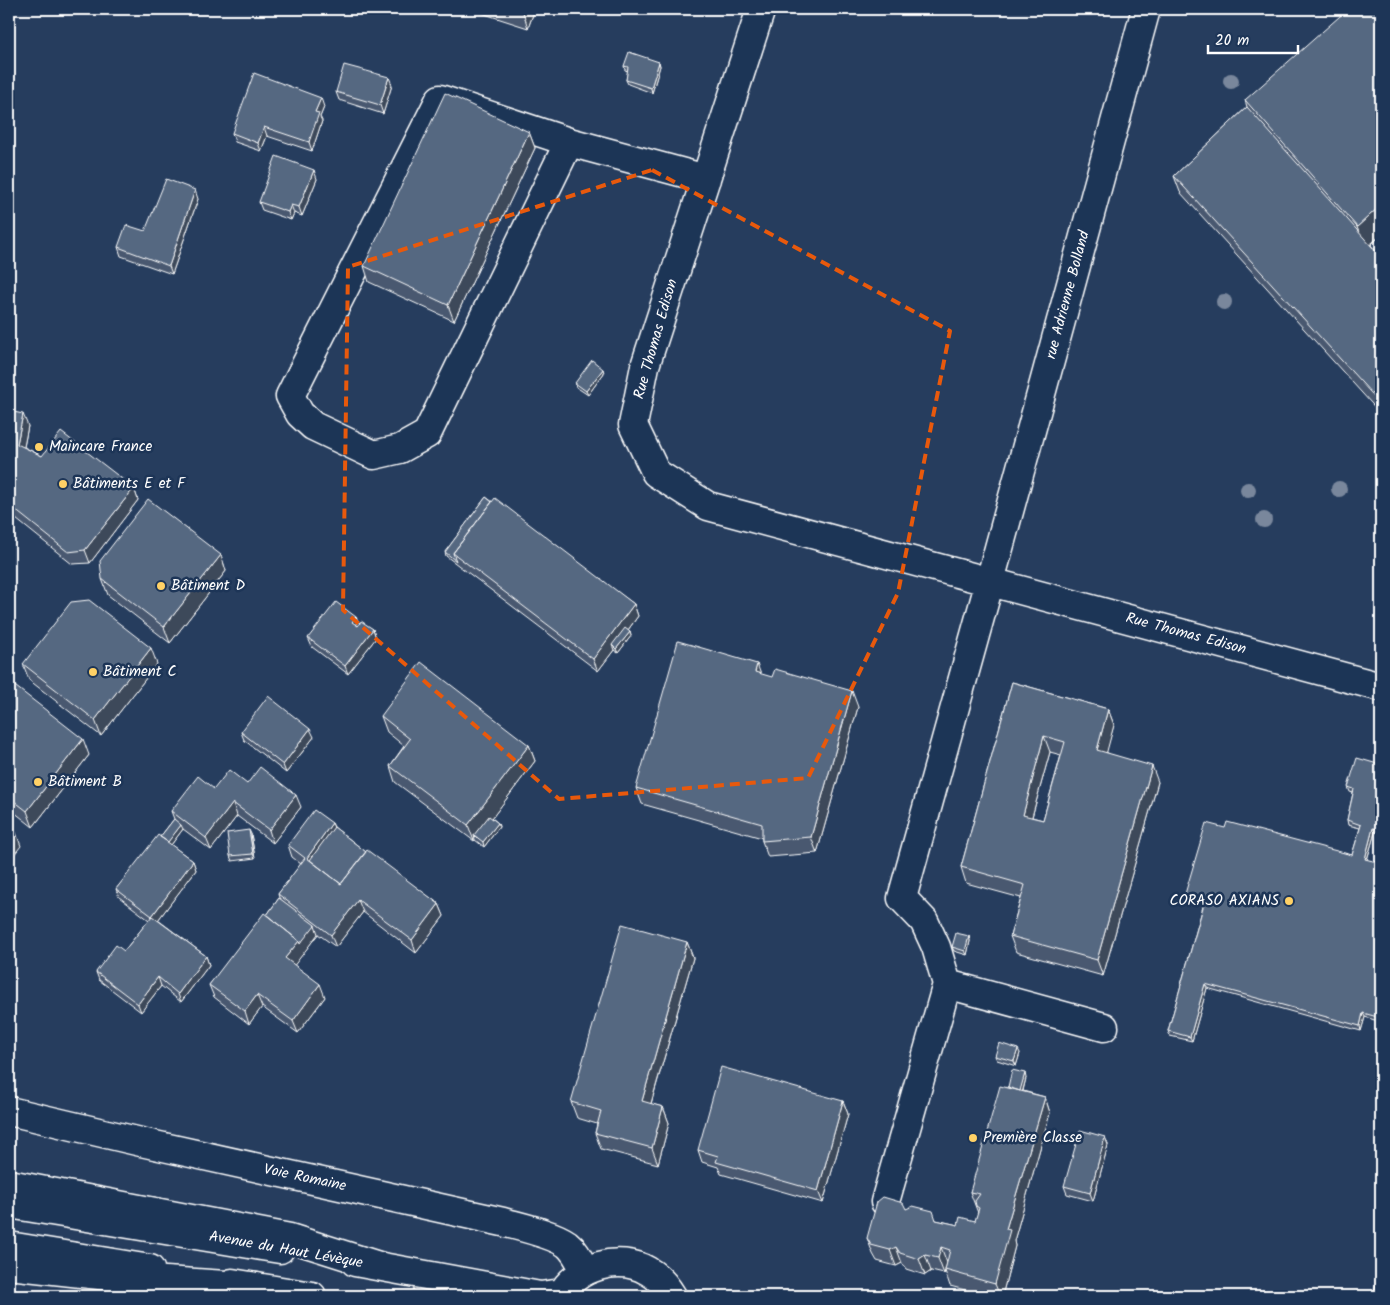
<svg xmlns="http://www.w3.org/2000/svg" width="1390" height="1305" viewBox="0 0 1390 1305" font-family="Kalam,sans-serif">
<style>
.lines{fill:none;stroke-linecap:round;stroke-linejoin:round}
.minor-casing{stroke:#fff;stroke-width:31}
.major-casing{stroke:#fff;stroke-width:31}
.highway-casing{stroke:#fff;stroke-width:31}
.minor{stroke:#1d3557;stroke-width:28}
.major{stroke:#1d3557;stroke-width:28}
.highway{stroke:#1d3557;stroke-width:28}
.tree{fill:#79879c}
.wall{fill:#49596f;stroke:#fff;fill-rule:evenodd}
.shaded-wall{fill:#3c485a;stroke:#fff}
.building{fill:#556781;stroke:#fff;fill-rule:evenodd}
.marked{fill:none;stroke:#e8590c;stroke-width:4;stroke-dasharray:10 6;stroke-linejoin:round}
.poi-dot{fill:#ffd166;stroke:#1d3557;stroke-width:2}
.labels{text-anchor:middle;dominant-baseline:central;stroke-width:5;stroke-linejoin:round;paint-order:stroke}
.street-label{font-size:15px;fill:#fff;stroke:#1d3557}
.poi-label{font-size:15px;fill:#fff;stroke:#1d3557;text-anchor:start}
</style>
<rect width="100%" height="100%" fill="#263d5e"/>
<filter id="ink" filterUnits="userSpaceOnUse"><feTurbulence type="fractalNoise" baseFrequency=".02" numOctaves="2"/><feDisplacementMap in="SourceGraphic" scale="10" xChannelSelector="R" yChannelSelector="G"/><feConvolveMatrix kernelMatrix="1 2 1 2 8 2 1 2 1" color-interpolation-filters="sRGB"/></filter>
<g filter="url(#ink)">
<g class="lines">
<defs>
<path id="minor" d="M761 9 645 366 633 425 656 473 708 506 1381 687
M569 142 440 99 290 396 300 414 313 426 374 455 400 449 427 434 569 142 706 179
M947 984 1104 1027
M9 1111 141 1142 503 1222C521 1227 553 1234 567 1244 576 1251 580 1262 585 1271
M885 1202 947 984 936 947 924 921 902 898 990 581 1146 9"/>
<path id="major" d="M9 1204 280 1249
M9 1246 150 1269
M355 1262 540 1296 562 1293
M232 1283 312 1296
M561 1296C575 1266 620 1254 648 1271 659 1277 666 1286 672 1296"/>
<path id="highway" d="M9 1184 290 1238 379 1266
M9 1265 135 1279 256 1287"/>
</defs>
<use href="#minor" class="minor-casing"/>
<use href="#major" class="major-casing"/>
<use href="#highway" class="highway-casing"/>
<use href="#minor" class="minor"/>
<use href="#major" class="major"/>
<use href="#highway" class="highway"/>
</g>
<g class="tree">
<circle cx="1231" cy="81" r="8"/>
<circle cx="1224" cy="302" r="8"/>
<circle cx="1339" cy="489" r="8"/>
<circle cx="1248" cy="490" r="8"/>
<circle cx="1264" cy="520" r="8"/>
</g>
<path class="wall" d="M469 9H535L528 28Z
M1381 9V235L1371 245 1381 257V414L1180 192 1174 176 1247 107 1245 100Z
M659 62 660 66 652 93 628 84 626 80 628 71 625 70 624 66Z
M392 85 383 114 339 100 336 92Z
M324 107 320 117 322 121 312 151 267 136 261 151 235 142 232 133Z
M529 132 535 148 454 321 369 282 364 266Z
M317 179 302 216 294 213 291 220 262 210 259 202Z
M198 199 172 274 121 256 118 247Z
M603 369 604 373 588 395 576 387 575 383Z
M9 411 28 426 24 447 42 456 134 488 138 500 90 563 72 564 11 515H9Z
M486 497 634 604 638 616 628 630 630 632 631 636 618 653 614 650 598 671 446 556 445 552Z
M221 555 226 571 170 643 108 595 102 579Z
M356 617 358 621 360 623 373 629 376 638 348 674 312 647 308 638Z
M23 664H157L101 736 29 680Z
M1012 682 1108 709 1114 725 1106 752 1158 782 1103 976 1016 952 1010 936 1021 898 966 883 961 867ZM1050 752 1061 755 1043 820 1032 817Z
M9 685 89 755 33 827 9 808Z
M858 707 817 853 768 857 762 841V838L642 804 636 788Z
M381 716 529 745 535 761 492 818 498 823 499 827 484 847 475 840 474 841 395 782 390 766 404 746 387 732Z
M241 732 314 737 286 773 244 740Z
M1381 765V834L1375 832 1367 860 1381 863V1022L1365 1017 1361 1031 1207 988 1192 1041 1170 1036 1168 1031 1204 903 1187 898 1185 894 1225 828 1352 855 1360 828 1348 825 1347 820 1353 793 1350 792 1348 787Z
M247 784 301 807 273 843 237 816 211 850 183 829 171 845 193 861 196 870 158 920 206 956 209 965 181 1002 161 986 141 1012 99 980 96 972 124 951 149 920 119 897 116 889 160 837 174 819 171 811 214 789Z
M332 823 334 827 366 852 439 904 444 916 416 953 363 912 336 947 318 934 294 965 325 997 298 1033 262 1007 249 1024 214 997 209 985 267 915 279 898 278 894 301 864 292 857 288 845Z
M251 834 255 858 232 861 230 856Z
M969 936 970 941 967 955 954 951 952 947Z
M687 942 693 958 651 1104 663 1107 669 1123 658 1164 601 1149 595 1133 597 1124 577 1118 571 1102Z
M1020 1053 1016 1066 997 1060 995 1056Z
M1026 1078 1023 1091 1045 1097 1050 1113 1014 1241 1015 1246 1002 1296H988L950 1286 945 1271 944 1274 931 1271 925 1275 906 1269 902 1263 896 1266 877 1261 873 1254 867 1238 906 1209 936 1220 958 1225 975 1221 978 1213 970 1192 1007 1087Z
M843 1101 848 1114 823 1203 721 1174 718 1167 702 1162 698 1150Z
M1105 1137 1108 1145 1093 1201 1067 1194 1064 1186Z"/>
<path class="shaded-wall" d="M524 9H535L528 28 523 12Z
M659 62 660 66 652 93 651 88Z
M389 77 392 85 383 114 380 105Z
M321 98 324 107 320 117 322 121 312 151 309 142 315 112Z
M264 127 267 136 261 151 258 143Z
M529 132 535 148 454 321 448 305Z
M314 170 317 179 302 216 299 207Z
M195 190 198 199 172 274 169 266Z
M291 205 294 213 291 220 288 212Z
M1381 205V235L1365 249 1357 227Z
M603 369 604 373 588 395 586 391Z
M23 414 28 426 22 457 17 444Z
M134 488 138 500 90 563 85 550Z
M221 555 226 571 170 643 164 627Z
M634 604 638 616 615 648 612 645 614 650 598 671 593 659Z
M356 617 359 625 357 628 352 622Z
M373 629 376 638 348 674 345 666Z
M630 632 631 636 618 653 616 649Z
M151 648 157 664 101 736 95 720Z
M757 664 763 680 755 672Z
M852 691 858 707 817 853 811 837Z
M1108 709 1114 725 1103 766 1097 750Z
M310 729 314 737 286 773 283 765Z
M1044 736 1050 752 1028 831 1023 815Z
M83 739 89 755 33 827 27 811Z
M529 745 535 761 477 838 474 835 475 840 474 841 468 825Z
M1152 766 1158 782 1103 976 1097 960Z
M296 795 301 807 273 843 269 830Z
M233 803 237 816 211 850 206 838Z
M332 823 337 835 314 866 307 858Z
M498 823 499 827 484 847 483 842Z
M181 825 183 829 168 849 166 844Z
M1373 828 1375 832 1366 863 1365 859Z
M15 830 21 846 9 861V838Z
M249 830 251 834 255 858 253 854Z
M193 861 196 870 155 924 152 916Z
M358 900 363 912 336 947 331 935Z
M439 904 444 916 416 953 412 940Z
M315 925 318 934 290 971 285 958 299 941Z
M969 936 970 941 967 955 965 951Z
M687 942 693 958 647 1117 642 1101Z
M206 956 209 965 181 1002 178 994Z
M158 977 161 986 141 1012 138 1004Z
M320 984 325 997 298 1033 293 1021Z
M1205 984 1207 988 1192 1041 1190 1037Z
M257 995 262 1007 249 1024 245 1011Z
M1363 1013 1365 1017 1361 1031 1360 1026Z
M1018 1049 1020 1053 1016 1066 1014 1061Z
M1025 1073 1026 1078 1021 1097 1019 1092Z
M1045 1097 1050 1113 1014 1241 1015 1246 1002 1296H1000L995 1284 1006 1229Z
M843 1101 848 1114 823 1203 818 1191Z
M663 1107 669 1123 658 1164 652 1148Z
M1105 1137 1108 1145 1093 1201 1090 1193Z
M896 1247 902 1263 896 1266 890 1250Z
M941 1247 947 1263 944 1274 938 1258Z
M925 1255 931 1271 925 1275 919 1259Z"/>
<path class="building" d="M513 9H524L523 12Z
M1348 9H1381V205L1357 227 1245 100Z
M629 52 659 62 651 88 626 80 628 67 624 66Z
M344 65 389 77 380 105 336 92Z
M254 73 321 98 315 112 319 113 309 142 264 127 258 143 232 133Z
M445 93 529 132 448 305 364 266Z
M1247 107 1381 257V404L1174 176Z
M276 156 314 170 299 207 291 205 288 212 259 202Z
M166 179 195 190 169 266 118 247 126 225 145 231Z
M592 360 603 369 586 391 575 383Z
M9 411 23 414 17 444 42 456 61 432 134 488 85 550 68 552 9 505Z
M486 497 492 502 453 553 456 561 445 552Z
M495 498 634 604 593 659 453 553Z
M148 499 221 555 164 627 102 579 100 561Z
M89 600 151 648 95 720 23 664 71 602Z
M336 602 356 617 352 622 358 626 361 621 373 629 345 666 308 638Z
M358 621 360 623 358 626 356 624Z
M625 628 630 632 616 649 612 645Z
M678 641 757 664 755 672 772 677 775 669 852 691 811 837 762 841V824L636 788Z
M421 662 529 745 468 825 390 766 410 739 381 716Z
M1012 682 1108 709 1097 750 1152 766 1097 960 1010 936 1025 885 961 867ZM1044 736 1065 742 1043 820 1023 815Z
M11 683 83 739 27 811 9 797V685Z
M268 696 310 729 283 765 241 732Z
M1357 758 1381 765V830L1373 828 1365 859 1381 863V1018L1363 1013 1360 1026 1205 984 1190 1037 1168 1031 1205 900 1185 894 1206 823 1225 828 1227 822 1352 855 1361 825 1347 820 1354 789 1348 787Z
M260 767 296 795 269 830 233 803 206 838 171 811 198 776 214 789 229 770 247 784Z
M314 810 332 823 307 858 341 884 367 850 439 904 412 940 358 900 331 935 278 894 305 858 288 845Z
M489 816 498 823 483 842 474 835Z
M174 819 181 825 168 842 160 837Z
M9 825 15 830 9 838Z
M334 827 366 852 341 884 310 860Z
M249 830 253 854 230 856 227 833Z
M158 835 193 861 152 916 206 956 178 994 158 977 138 1004 96 972 116 945 124 951 152 916 116 889Z
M279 898 315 925 300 944 299 941 267 915Z
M264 913 299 941 285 958 320 984 293 1021 257 995 245 1011 209 985Z
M622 924 687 942 642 1101 663 1107 652 1148 595 1133 601 1111 571 1102Z
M956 933 969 936 965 951 952 947Z
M999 1043 1018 1049 1014 1061 995 1056Z
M721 1067 843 1101 818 1191 716 1162 718 1156 698 1150Z
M1012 1070 1025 1073 1020 1091 1008 1087Z
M1000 1086 1045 1097 1006 1229 1010 1230 995 1284 945 1270 950 1250 941 1247 938 1258 925 1255 919 1259 900 1253 896 1247 890 1250 871 1245 867 1238 877 1202 883 1197 903 1203 906 1209 913 1206 933 1211 936 1220 958 1225 960 1217 975 1221 979 1208 976 1206 975 1201 980 1194 970 1192Z
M1080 1130 1105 1137 1090 1193 1064 1186Z
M1380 1267H1381V1296H1373Z"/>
</g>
<path class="marked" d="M652 170 950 331 898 593 808 778 559 799 343 610 348 267Z"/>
<g class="poi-dot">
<circle cx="39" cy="447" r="5"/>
<circle cx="63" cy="484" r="5"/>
<circle cx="161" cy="586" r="5"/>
<circle cx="93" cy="672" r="5"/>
<circle cx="38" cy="782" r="5"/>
<circle cx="1289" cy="901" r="5"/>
<circle cx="973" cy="1138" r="5"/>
</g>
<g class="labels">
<g class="street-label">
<text transform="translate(1068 295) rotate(-75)">rue Adrienne Bolland</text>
<text transform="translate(656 339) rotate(-74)">Rue Thomas Edison</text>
<text transform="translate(1186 634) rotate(15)">Rue Thomas Edison</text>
<text transform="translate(305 1178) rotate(12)">Voie Romaine</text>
<text transform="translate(286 1250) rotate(10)">Avenue du Haut Lévèque</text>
</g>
<g class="poi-label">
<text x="49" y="447">Maincare France</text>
<text x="73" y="484">Bâtiments E et F</text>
<text x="171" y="586">Bâtiment D</text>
<text x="103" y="672">Bâtiment C</text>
<text x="48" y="782">Bâtiment B</text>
<text x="1279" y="901" text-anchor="end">CORASO AXIANS</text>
<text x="983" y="1138">Première Classe</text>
</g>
</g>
<rect width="1390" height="1305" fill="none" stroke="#1d3557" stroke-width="30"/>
<rect x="15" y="15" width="1360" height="1275" fill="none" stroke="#fff" stroke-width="2" filter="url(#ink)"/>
<path d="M1208 45v8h90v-8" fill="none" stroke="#ffffff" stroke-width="2.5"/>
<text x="1215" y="45" font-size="15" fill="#ffffff" stroke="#1d3557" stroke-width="4" paint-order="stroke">20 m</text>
</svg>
